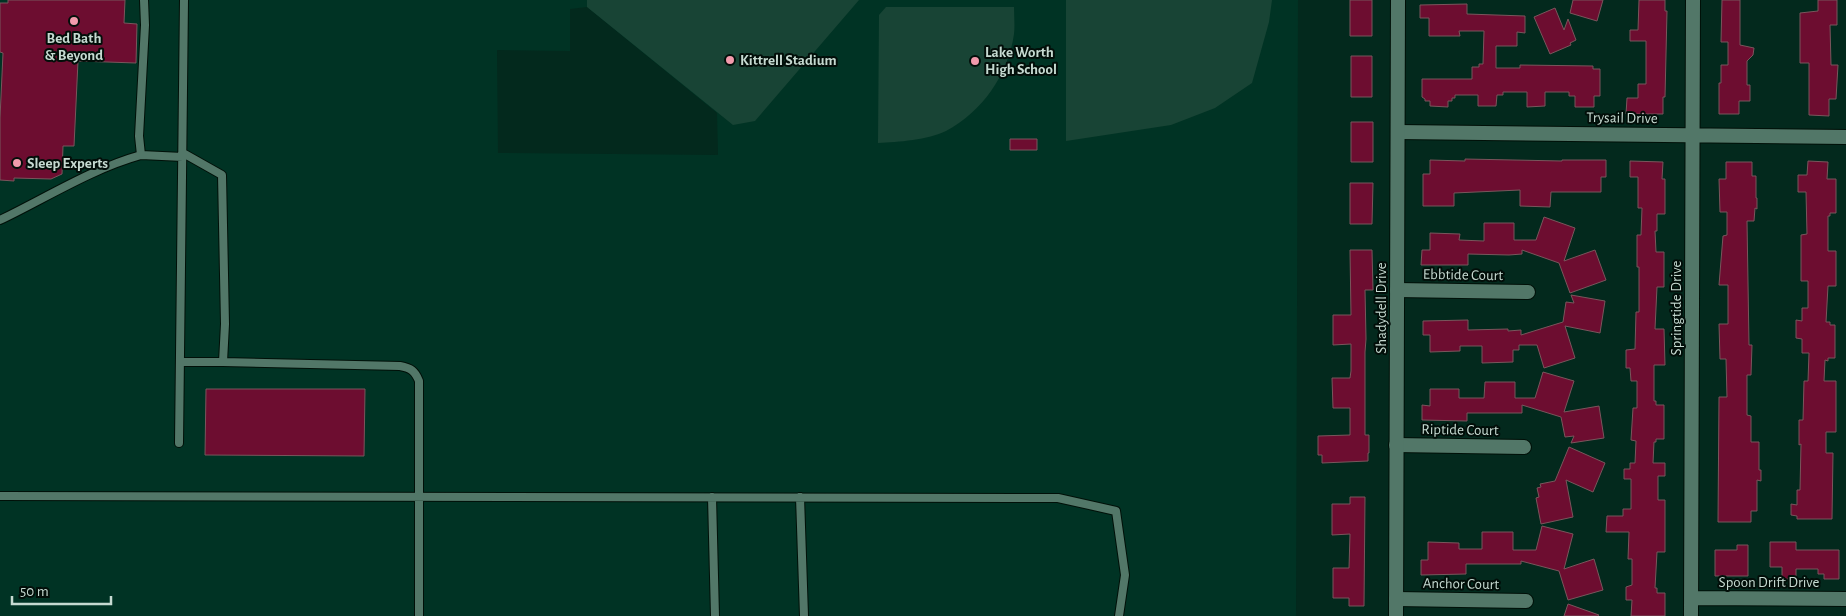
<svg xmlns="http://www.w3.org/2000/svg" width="1846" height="616" viewBox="0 0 1846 616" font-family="'Alegreya Sans',sans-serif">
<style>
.built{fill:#003324;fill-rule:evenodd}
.green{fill:#184435}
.building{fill:#6d0d30;stroke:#79565c}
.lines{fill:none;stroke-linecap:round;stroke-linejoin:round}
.service-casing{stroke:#001008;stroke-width:10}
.minor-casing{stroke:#001008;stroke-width:16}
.tertiary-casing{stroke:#001008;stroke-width:16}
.service{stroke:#527768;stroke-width:8}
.minor{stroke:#527768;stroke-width:14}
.tertiary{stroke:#527768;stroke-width:14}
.poi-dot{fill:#f29aac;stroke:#020e09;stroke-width:2}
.labels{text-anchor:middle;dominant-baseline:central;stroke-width:4;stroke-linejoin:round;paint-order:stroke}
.poi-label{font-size:15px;font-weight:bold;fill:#c6dad1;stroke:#020e09;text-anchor:start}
.street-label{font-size:15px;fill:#c6dad1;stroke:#020e09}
</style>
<rect width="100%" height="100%" fill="#03291d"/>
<path class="built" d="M0 0H1298L1296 616H0ZM587 7 717 113 718 155 498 153 497 50 570 51V9Z"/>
<path class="green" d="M587 0H859L755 121 733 125 587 7Z
M1066 0H1272L1269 22 1252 83 1215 108 1171 125 1066 141Z
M886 7H1014C1014 16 1015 25 1014 34 1008 75 982 112 946 131 928 140 898 142 878 143L879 15Z"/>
<path class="building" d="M8 0H125L124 23 137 24 136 63 78 61 74 146H63L62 174 51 179 14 178V181L0 180V118L3 53 0 52V3H8Z
M1350 0H1372V36H1350Z
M1573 0H1603L1597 21 1570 13Z
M1639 0H1665V11H1667L1665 97H1663V114H1626L1627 98H1638V84H1646V41H1630V30H1638Z
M1722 0H1740V45L1754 48 1753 55 1747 61V85H1750V101H1739V114H1719V83H1721V65H1728V42H1721Z
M1818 0H1837V25H1830L1831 65H1838L1836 99H1829V116L1809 115V63H1800V13L1818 11Z
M1467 4V14L1525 16V33L1517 32V46H1496V68H1520V65L1593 66V69H1600V96H1594V107H1575V96H1569V92H1545V106L1527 107V92H1503V95H1497L1496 106H1478V95H1455V98H1452V101H1448V107L1430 106V101H1425V99L1422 97V79H1472V67H1479V64H1483L1484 31H1459L1460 36H1429V18H1420V5Z
M1555 8 1564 30 1568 19 1576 40 1570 43 1571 45 1550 54 1534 17Z
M1351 56H1372V97H1351Z
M1351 122H1373V162H1351Z
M1010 139H1037V150H1010Z
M1465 159 1562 161V160H1606V177H1601V192H1551L1550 207 1520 206V190L1454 193V206H1423V174H1430V160L1465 161Z
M1630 161 1663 162 1662 179H1665V214H1657V231H1655L1656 252H1664V287H1657L1655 329H1664L1665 365H1654V401H1656V405H1664V439H1656V442H1654L1653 463H1665V476H1658V500H1665V552H1657L1655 588H1657V593H1665V616H1631L1632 600H1626V587L1632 585V559H1628L1629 532H1606L1607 516H1623V509H1631V479H1624V469H1630V463H1635L1636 441 1631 440 1633 408H1637V381H1631L1630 368H1626V350L1635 349 1636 312H1639V267H1637V235H1641L1642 208H1638V177H1630Z
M1808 161 1828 162 1827 179H1836V213H1830V216H1828V251H1836V286H1828L1826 322H1830V325H1835V358H1828V361L1825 360 1824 381H1836V432H1826V453H1833L1832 519H1797V516L1791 515V504L1797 505V490H1800L1801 444 1799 445V420H1803L1804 381H1808L1809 353H1802V339L1796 338V320L1802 321V308H1808V281H1801V235L1807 234 1806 192H1798V175H1807Z
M1726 162H1752V176H1756V198H1757V209L1755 208 1754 221H1747L1749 345H1752L1751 375H1747V415L1751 416V442H1759V470H1761V481L1757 480V511H1751V522H1718L1719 397H1727L1726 359H1720L1719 324H1728V285H1719L1723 236 1727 235V212H1720L1719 179H1726Z
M1350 183H1373L1372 224H1350Z
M1544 217 1575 228 1564 261 1595 250 1606 280 1570 293 1559 263 1522 250V254L1509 255 1468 254V265H1421L1422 250H1430V233L1460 234 1459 240 1484 241V223H1514V240H1536Z
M1350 250H1372L1373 290H1365L1366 339 1365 352V435H1369V453H1368V461L1322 463V455H1318V436L1350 435V408H1333L1332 378H1350L1351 371V344L1333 345V315H1351Z
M1571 295 1605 301 1600 333 1565 326 1575 358 1544 368 1537 345H1519V350H1513V362L1482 363V346H1460V351L1430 352V335H1423V321L1468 320V330L1508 329V331L1521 330V335L1563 322 1566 302 1574 303Z
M1543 372 1574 381 1564 412 1599 406 1604 438 1571 443 1574 436 1565 437 1561 417 1522 405V413H1467V421L1422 420V405L1430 406V389H1459V398H1484L1485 382H1515V398H1535Z
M206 389H365L364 456 205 455Z
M1569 447 1605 463 1593 492 1566 480 1573 517 1541 524 1536 498 1539 497 1537 488 1541 487 1540 484 1555 481Z
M1350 497H1365L1364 606H1349V598H1333V568H1349L1350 534 1332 535V504H1350Z
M1542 526 1573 534 1564 569 1594 559 1603 590 1568 600 1559 571 1521 561V564H1466V574L1421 575V560H1428V542L1459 543V549H1482V532H1513V550H1536Z
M1770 542H1796V550H1839V579H1824V574H1818V569H1796V579H1782V567H1770Z
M1737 545H1748V576H1715V550H1737Z
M1568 604 1599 615 1598 616H1564Z"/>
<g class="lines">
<defs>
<path id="service" d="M141 155 183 157
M0 220C46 198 91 169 141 155L139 136 145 25 144 0
M181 362H223L225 324 222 175 183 153
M223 362 400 366C411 368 415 371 419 381V616
M179 443 184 0
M0 496 1058 498 1116 511 1125 575 1119 616
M712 497 715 616
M800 497 804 616"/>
<path id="minor" d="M1398 132 1846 137
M1397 290 1528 292
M1396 445 1524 447
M1691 598 1846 599
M1396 599 1526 601
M1691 616 1693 0"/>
<path id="tertiary" d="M1396 616 1398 0"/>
</defs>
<use href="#service" class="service-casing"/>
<use href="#minor" class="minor-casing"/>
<use href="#tertiary" class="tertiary-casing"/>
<use href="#service" class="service"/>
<use href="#minor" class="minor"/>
<use href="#tertiary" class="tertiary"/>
</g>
<g class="poi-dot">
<circle cx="74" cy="21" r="5"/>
<circle cx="730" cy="60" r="5"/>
<circle cx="975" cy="61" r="5"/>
<circle cx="17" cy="163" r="5"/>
</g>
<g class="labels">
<g class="poi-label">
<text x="74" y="38" text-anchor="middle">Bed Bath<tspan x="74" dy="17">&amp; Beyond</tspan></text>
<text x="985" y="52">Lake Worth<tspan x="985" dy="17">High School</tspan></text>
<text x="740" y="60">Kittrell Stadium</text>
<text x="27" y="163">Sleep Experts</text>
</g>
<g class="street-label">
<text transform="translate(1622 118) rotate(1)">Trysail Drive</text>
<text transform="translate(1463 275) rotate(1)">Ebbtide Court</text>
<text transform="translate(1381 308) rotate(-90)">Shadydell Drive</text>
<text transform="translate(1676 308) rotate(-90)">Springtide Drive</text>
<text transform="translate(1460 430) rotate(1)">Riptide Court</text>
<text x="1769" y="582">Spoon Drift Drive</text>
<text transform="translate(1461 584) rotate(1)">Anchor Court</text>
</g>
</g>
<path d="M12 596v8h99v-8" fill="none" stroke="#c6dad1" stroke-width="2.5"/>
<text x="20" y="596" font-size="15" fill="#c6dad1" stroke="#020e09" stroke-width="4" paint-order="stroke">50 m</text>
</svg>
